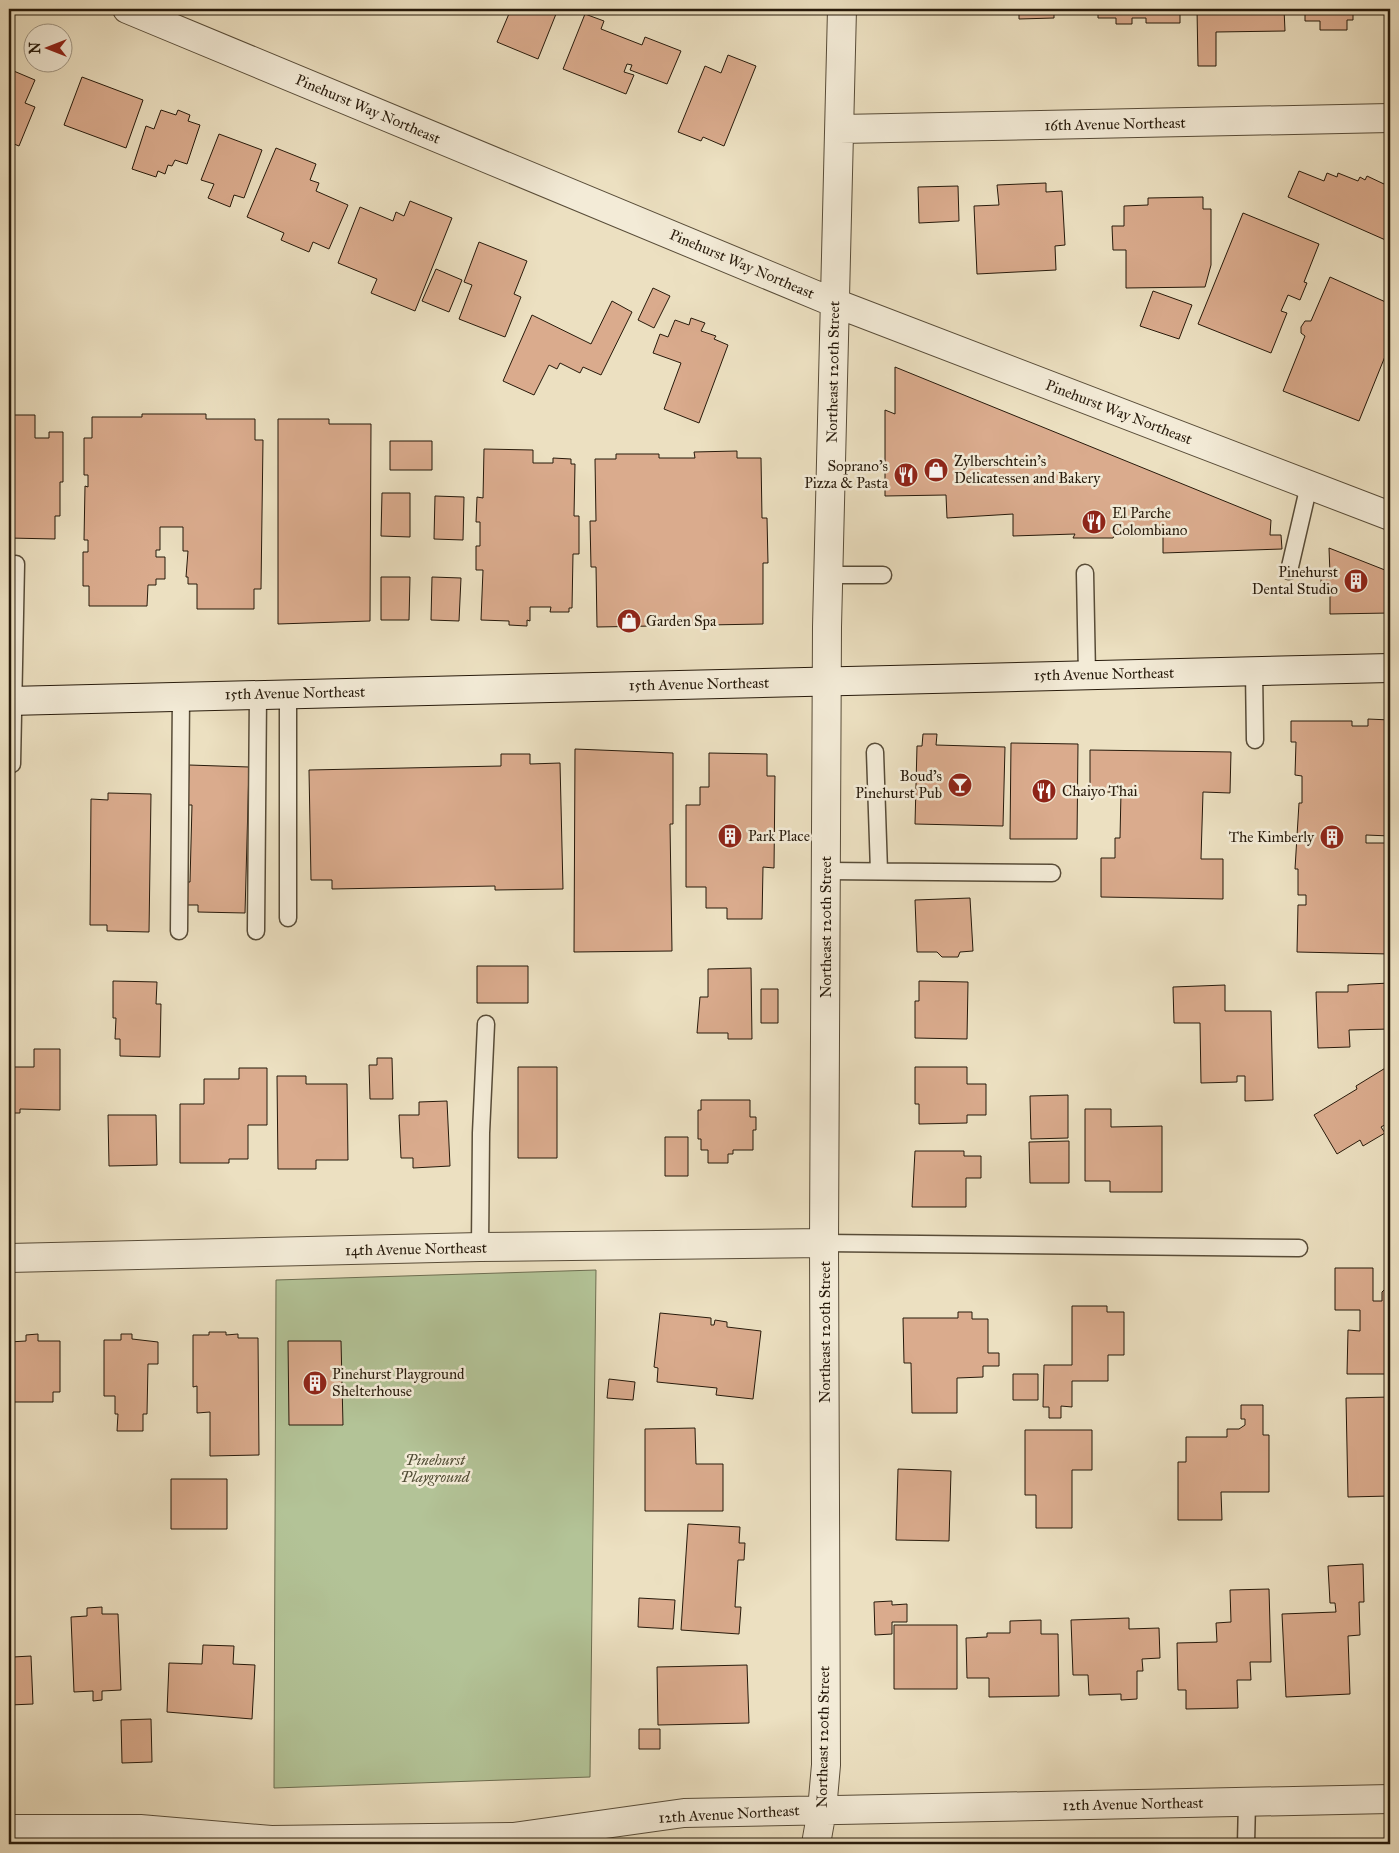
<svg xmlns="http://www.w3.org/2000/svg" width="1399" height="1853" viewBox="0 0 1399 1853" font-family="'IM FELL Great Primer',serif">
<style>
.green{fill:#b3c397;stroke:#6d6e51}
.building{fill:#daab8d;stroke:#271a0b}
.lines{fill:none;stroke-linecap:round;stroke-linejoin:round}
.service-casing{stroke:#584c38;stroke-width:19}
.minor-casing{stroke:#584c38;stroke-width:30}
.secondary-casing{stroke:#271a0b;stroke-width:30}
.service{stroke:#f3ebd7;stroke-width:16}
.minor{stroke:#f3ebd7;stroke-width:28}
.secondary{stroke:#f3ebd7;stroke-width:28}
.labels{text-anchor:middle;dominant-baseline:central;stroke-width:5;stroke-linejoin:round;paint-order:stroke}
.street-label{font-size:15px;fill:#271a0b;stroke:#f3ebd7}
.poi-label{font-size:15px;fill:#271a0b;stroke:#f3ebd7;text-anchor:start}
.park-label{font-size:15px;font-style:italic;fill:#514d35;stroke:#f3ebd7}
</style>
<rect width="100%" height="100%" fill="#ece0c1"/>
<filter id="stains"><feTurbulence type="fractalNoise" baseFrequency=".004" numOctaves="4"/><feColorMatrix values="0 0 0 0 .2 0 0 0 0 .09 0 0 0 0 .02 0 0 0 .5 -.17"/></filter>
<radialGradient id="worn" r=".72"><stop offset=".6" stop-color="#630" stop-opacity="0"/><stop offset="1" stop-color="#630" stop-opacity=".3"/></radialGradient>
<path class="green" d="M596 1270 590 1777 274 1788 276 1280Z"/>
<path class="building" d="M511 9H558L538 59 497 42Z
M1019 9H1054V18L1019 19Z
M1098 9H1180V23H1146V18H1132V24H1116V18H1098Z
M1197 9H1284L1285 31 1216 32V66H1198Z
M1305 9H1360V13H1353V20H1347V30H1320V21H1305Z
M585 14 604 21 601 29 642 45 645 37 681 51 667 84 630 70 632 65 627 64 624 72 634 75 626 94 563 69Z
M728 55 756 66 724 146 703 137 701 141 678 132 705 66 721 73Z
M9 69 35 80 25 103 35 107 19 146 9 142Z
M82 77 143 100 126 148 64 125Z
M161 110 176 115 178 110 190 115 188 121 200 125 187 164 175 160 172 166 168 165 165 174 158 171 156 177 132 169 146 126 154 129Z
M219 134 262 150 244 198 234 195 230 207 208 198 214 184 201 180Z
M276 148 316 164 310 180 319 183 316 191 348 205 329 249 313 242 309 252 281 240 284 233 247 217Z
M1390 169V242L1288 197 1299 171 1324 181 1327 173 1337 177 1338 173 1358 181 1360 177 1365 180 1367 176 1384 184Z
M1046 183V192L1062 191 1065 245 1055 246 1056 270 977 274 974 206 999 205 997 185Z
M958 186 959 221 919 223 918 187Z
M1203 197V209H1211V265L1205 287 1126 288V250H1113L1112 226H1124V206L1148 205V198Z
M410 201 452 218 415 311 371 293 377 279 338 263 360 207 393 221 396 212 404 216Z
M1243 213 1319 244 1304 282 1307 283 1300 300 1288 295 1281 311 1287 313 1271 353 1198 324Z
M479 242 527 261 514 294 521 297 505 337 459 319 472 285 464 282Z
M436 269 462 280 449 312 422 301Z
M1330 277 1390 304V344L1359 421 1283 391 1305 336 1301 333V327L1305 321H1311Z
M653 288 670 296 654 328 638 320Z
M1153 291 1192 305 1179 339 1140 326Z
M612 301 632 312 601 375 583 367 580 373 560 363 557 369 549 365 534 395 503 381 532 315 591 344Z
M691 318 705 323 701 331 716 336 714 339 728 345 699 423 664 409 681 363 653 353 660 334 668 337 675 320 689 325Z
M895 367 1271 520 1270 535H1281L1282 549 1163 553V532L1116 533 1113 538H1073L1075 534 1013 536V514L947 518 946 495 885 496V410L895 414Z
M142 414H206V419H255V440H263L261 589H254V609H197V584H188V577H186L188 551H183V527H160V550H156V557H165V579H156V585H148L147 606H89V586H83V552H88V540H84L85 486 88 487V475H84V438H92V417H142Z
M9 415H35V438H49V432H63V482H60V516H55V539L9 538Z
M278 419H329V424H371L370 621 278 624Z
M390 441H432V470H390Z
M484 449 533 450V463H553V458L571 459V464H575L574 516H579V554H573L572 608H569V612H550L551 607H530V621L527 620V626L509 625V621L481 620 483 570H476V546H480V522H476L477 497 483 498Z
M737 451V458H761L762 518H767L768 563H763V624L597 627 596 567H591L590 521H596L595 459H616V454H659V458H695L694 452Z
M382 493H410V537L381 536Z
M435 496 464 497 463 540 434 539Z
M1329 548 1390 572V613L1330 614V588H1321V574H1330Z
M381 577H410L409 620H381Z
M432 577 461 578 459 621 431 620Z
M1368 719 1390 720V836L1366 835V843H1385V853H1390V954L1297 952 1298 905H1306V895H1298V869H1295L1299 803H1302V776L1295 775 1296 742H1291V721H1352V726H1368Z
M923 734H937L936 745 1005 747 1003 826 915 824 917 746H922Z
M1011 743 1078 744 1077 839H1010Z
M575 749 673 753V824H670L672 951 574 952Z
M1090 750 1231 752 1230 793 1203 792 1201 859H1223V899L1101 897V858H1115V838H1120L1121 792H1090Z
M709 753 767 754V776H775L774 868 763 867 762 919H727V908H706V887H686V805H700V787H709Z
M501 754H530V764L560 763 563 889 495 890V886L332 889V880H311L309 770 501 766Z
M189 765 249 767 245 913 198 912V905H187V882H190L192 805H188Z
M108 793 151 794 149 932 107 931V925H90L91 799 108 800Z
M970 898 973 951 960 952 958 957H942L937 952H917L915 900Z
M477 966H528V1003H477Z
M751 968 752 1039H728V1033H697L700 997H708V969Z
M113 981 157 982 156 1004H161L160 1057 120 1056V1039H115L116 1018H113Z
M919 981 968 982 967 1039 915 1038V1001H919Z
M1390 983V1029L1349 1030 1350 1047 1318 1048 1316 992H1348V985Z
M1225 985V1011H1271L1273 1100 1245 1101V1076H1237V1082L1201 1083 1200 1023H1174L1173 987Z
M761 989H778V1023H761Z
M34 1049H60V1110L20 1109V1113H9V1067H34Z
M377 1058H392L393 1099H370L369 1065H377Z
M518 1067H557V1158H518Z
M915 1067H967V1084H986V1115H967V1123L919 1124V1104H915Z
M1387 1067 1390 1069V1122L1381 1127 1385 1133 1363 1146 1360 1140 1337 1154 1314 1115 1357 1089 1356 1086Z
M239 1068H267V1125H248V1159H229V1163H180V1104H204V1079H239Z
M277 1076H306V1084H347L348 1160H316V1169H278Z
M1068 1095V1138L1031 1139 1030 1096Z
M701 1100H750V1117H756V1130H753V1150H733V1154H728V1163H708V1150H701V1139H698V1110H701Z
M447 1101 450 1166 413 1168V1158H401L399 1115H419V1102Z
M1085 1109H1111V1127L1162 1126V1192H1110V1181H1085Z
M108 1115H156L157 1165 109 1166Z
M665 1137H688V1176H665Z
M1069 1141V1183H1030L1029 1142Z
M915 1151H964V1156H981V1178H966V1207H912Z
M1335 1268H1373V1301H1382V1292L1390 1284V1374H1347L1348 1330 1360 1331V1310H1335Z
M1072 1306H1107V1312H1124V1355H1108V1381H1072V1407L1061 1406V1418H1049V1407H1043L1044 1365H1072Z
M958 1312H972V1319H988V1353H999V1366H983V1377L957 1378V1413H912L911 1363H904L903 1318H958Z
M660 1313 711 1318V1325H714L715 1320 727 1322V1327L761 1331 753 1399 716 1395 717 1388 657 1382 658 1368 654 1367Z
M209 1332H226V1335L238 1334V1338H258L259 1455 210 1456V1412L197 1413V1386L193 1387V1335H209Z
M38 1334V1341H60V1392H53V1402H9V1342L26 1341V1335Z
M121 1334H132V1339L158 1342V1364H148L147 1414H143V1431H117L118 1414H115V1396H104V1340H121Z
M288 1341H341L343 1425H289Z
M1013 1374H1038V1400H1013Z
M609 1379 635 1382 633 1400 607 1398Z
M1390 1397V1496L1348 1497 1346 1398Z
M1241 1405H1263V1435H1269V1492H1221L1222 1520H1178V1462H1186V1437H1227V1429H1239L1245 1425V1419H1241Z
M695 1428 696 1464H723V1511H645V1429Z
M1025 1430H1092V1470H1072V1528H1036V1495H1025Z
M898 1469 951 1471 949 1541 896 1540Z
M171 1479H227V1529H171Z
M688 1524 740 1527 739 1543H745L744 1560H738L735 1607H741L739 1634 681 1630Z
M1363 1564 1364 1602H1359L1360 1635 1348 1636 1350 1694 1286 1697 1282 1614 1336 1612 1335 1603H1330L1328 1566Z
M1269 1589 1271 1662H1250L1251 1680H1237L1238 1708 1186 1709V1690H1178L1177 1643 1217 1642 1216 1623 1231 1622 1230 1590Z
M639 1598 675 1600 673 1629 638 1627Z
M892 1601V1605L907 1604V1622H892V1634L875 1635 874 1602Z
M102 1607V1614H118L121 1690 102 1691V1700L93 1701V1691L74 1692 71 1617 87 1616V1608Z
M1129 1618V1629L1159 1628 1160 1658 1142 1659 1143 1671H1137V1699L1121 1700V1694L1089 1695 1088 1675H1073L1071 1620Z
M1041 1620V1634H1058L1059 1696 989 1697V1678H967L966 1638 987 1637V1633H1010V1621Z
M894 1625H957V1689H894Z
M9 1631H12L13 1657 31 1656 33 1704 10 1705 11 1713H9Z
M203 1645 234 1646 233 1664 255 1665 252 1719 167 1712 169 1663 202 1664Z
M747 1665 749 1723 658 1725 657 1667Z
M151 1719 152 1762 122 1763 121 1720Z
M639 1729H660V1749H639Z"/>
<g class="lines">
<defs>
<path id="service" d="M1289 571 1309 485
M1085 573 1087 675
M829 575H883
M1254 671 1255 740
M288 694V918
M875 752 879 871
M12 764 16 564
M826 871 1052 873
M179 931 181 696
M256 931 258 694
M824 1243 1299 1248
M480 1247 481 1133 486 1024
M1246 1844 1247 1801"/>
<path id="minor" d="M127 9 835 303 1390 516
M840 129 1390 118
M9 1258 480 1247 824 1243
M9 1829H140L271 1840 513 1837 684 1813 1390 1799
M816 1844 822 1810 826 1765 824 1243 827 627 842 9"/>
<path id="secondary" d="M9 701 1390 668"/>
</defs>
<use href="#service" class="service-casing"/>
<use href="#minor" class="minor-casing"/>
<use href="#secondary" class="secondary-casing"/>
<use href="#service" class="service"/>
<use href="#minor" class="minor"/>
<use href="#secondary" class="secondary"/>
</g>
<defs>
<symbol id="shop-disc" viewBox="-11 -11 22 22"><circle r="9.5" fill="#8f2418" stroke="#f3ebd7"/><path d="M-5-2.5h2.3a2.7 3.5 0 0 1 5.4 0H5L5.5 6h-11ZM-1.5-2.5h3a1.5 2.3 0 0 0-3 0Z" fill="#fff"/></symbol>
<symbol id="restaurant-disc" viewBox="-11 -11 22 22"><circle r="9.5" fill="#8f2418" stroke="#f3ebd7"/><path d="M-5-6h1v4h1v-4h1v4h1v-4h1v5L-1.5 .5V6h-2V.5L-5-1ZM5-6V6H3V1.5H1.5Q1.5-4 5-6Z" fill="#fff"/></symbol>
<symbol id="building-disc" viewBox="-11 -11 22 22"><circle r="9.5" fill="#8f2418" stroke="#f3ebd7"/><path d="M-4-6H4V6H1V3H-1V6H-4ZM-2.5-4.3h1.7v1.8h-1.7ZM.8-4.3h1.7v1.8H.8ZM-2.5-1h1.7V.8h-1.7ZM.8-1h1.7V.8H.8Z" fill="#fff"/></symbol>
<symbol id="bar-disc" viewBox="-11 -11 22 22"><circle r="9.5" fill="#8f2418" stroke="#f3ebd7"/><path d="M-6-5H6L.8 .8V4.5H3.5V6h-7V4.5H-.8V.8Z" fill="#fff"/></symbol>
</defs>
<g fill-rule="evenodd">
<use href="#shop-disc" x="922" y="456" width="28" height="28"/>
<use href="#restaurant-disc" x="892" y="461" width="28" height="28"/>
<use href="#restaurant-disc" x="1080" y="508" width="28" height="28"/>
<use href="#building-disc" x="1342" y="567" width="28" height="28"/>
<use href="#shop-disc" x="615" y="607" width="28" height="28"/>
<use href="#bar-disc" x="946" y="771" width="28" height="28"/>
<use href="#restaurant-disc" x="1030" y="777" width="28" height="28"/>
<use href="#building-disc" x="716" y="822" width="28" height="28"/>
<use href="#building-disc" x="1318" y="823" width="28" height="28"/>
<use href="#building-disc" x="301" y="1369" width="28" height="28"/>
</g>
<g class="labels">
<g class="street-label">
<text transform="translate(368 109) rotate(23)">Pinehurst Way Northeast</text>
<text transform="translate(1115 124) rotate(-1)">16th Avenue Northeast</text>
<text transform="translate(742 264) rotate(23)">Pinehurst Way Northeast</text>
<text transform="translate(833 372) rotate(-89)">Northeast 120th Street</text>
<text transform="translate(1119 412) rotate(21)">Pinehurst Way Northeast</text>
<text transform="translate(1104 674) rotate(-1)">15th Avenue Northeast</text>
<text transform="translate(699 684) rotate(-1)">15th Avenue Northeast</text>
<text transform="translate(295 693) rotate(-1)">15th Avenue Northeast</text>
<text transform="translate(826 927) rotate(-90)">Northeast 120th Street</text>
<text transform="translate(416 1249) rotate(-1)">14th Avenue Northeast</text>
<text transform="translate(825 1332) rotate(-90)">Northeast 120th Street</text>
<text transform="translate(823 1737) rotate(-89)">Northeast 120th Street</text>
<text transform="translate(1133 1804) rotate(-1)">12th Avenue Northeast</text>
<text transform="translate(729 1814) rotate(-3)">12th Avenue Northeast</text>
</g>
<g class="poi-label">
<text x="954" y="461">Zylberschtein's<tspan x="954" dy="17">Delicatessen and Bakery</tspan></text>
<text x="888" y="466" text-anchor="end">Soprano's<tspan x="888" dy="17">Pizza &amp; Pasta</tspan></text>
<text x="1112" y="513">El Parche<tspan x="1112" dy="17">Colombiano</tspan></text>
<text x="1338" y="572" text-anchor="end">Pinehurst<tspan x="1338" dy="17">Dental Studio</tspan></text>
<text x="646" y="621">Garden Spa</text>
<text x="942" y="776" text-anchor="end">Boud's<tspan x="942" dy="17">Pinehurst Pub</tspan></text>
<text x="1062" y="791">Chaiyo Thai</text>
<text x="748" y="836">Park Place</text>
<text x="1314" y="837" text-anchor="end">The Kimberly</text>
<text x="332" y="1374">Pinehurst Playground<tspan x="332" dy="17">Shelterhouse</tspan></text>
</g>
<g class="park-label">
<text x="435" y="1460">Pinehurst<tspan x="435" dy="17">Playground</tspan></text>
</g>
</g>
<rect width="1399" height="1853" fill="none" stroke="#ece0c1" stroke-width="30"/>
<rect x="10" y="10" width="1379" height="1833" fill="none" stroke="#271a0b" stroke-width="2.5"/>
<rect x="15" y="15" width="1369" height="1823" fill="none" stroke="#271a0b"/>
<g transform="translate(48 48) rotate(270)"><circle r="24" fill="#f3ebd7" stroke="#a19785"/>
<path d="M0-4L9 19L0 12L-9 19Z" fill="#8f2418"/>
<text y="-8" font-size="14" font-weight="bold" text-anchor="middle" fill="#271a0b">N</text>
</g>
<rect width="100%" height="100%" filter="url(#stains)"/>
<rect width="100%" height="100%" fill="url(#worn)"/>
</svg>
